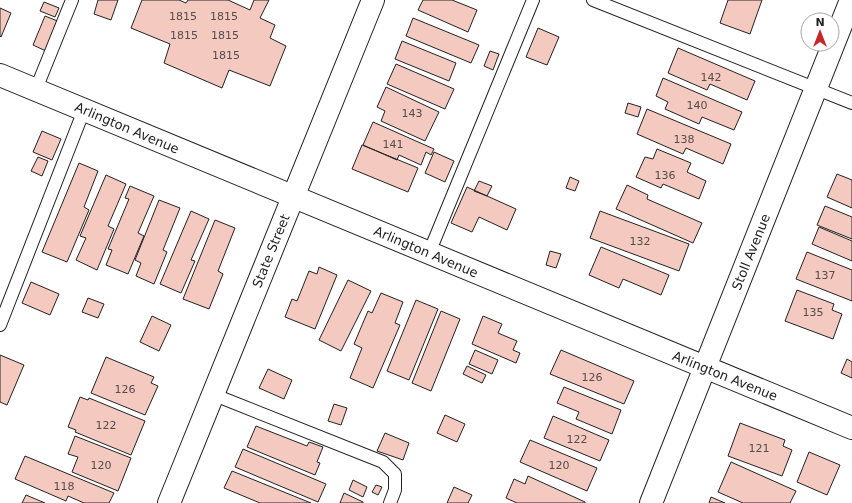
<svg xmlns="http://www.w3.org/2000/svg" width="852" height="503" viewBox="0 0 852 503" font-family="'DejaVu Sans',sans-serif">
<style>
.building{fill:#f3c9c0;stroke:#222}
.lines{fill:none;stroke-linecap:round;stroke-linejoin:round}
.service-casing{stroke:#222;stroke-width:14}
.minor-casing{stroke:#222;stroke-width:24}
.service{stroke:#fff;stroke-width:12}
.minor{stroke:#fff;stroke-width:22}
.labels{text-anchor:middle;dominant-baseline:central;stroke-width:3;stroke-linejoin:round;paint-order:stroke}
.number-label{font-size:11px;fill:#564c4a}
.street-label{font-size:13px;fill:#222;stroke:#fff}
</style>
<rect width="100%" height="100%" fill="#fff"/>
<path class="building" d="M98 0H118L111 20 94 14Z
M142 0H179L186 3 188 0H228L250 10 254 0H269L260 18 275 25 270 38 286 46 270 86 229 70 222 88 164 63 170 44 131 28Z
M423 0H452L477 10 468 32 418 10Z
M728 0H762L750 34 720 23Z
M44 2 59 8 55 17 40 11Z
M0 8 11 13 1 37 0 36Z
M45 16 60 22 48 52 33 45Z
M413 18 479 45 471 63 406 36Z
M538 28 559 37 547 65 526 57Z
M402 41 456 63 449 81 395 59Z
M678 48 755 81 747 100 710 84 707 90 668 73Z
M490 51 499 54 493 70 484 66Z
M396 64 454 89 445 109 387 84Z
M663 78 742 112 734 130 702 117 699 124 665 109 668 102 656 96Z
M386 87 439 112 425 141 381 121 385 111 377 107Z
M628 103 641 107 638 117 625 113Z
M647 109 731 144 723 164 686 148 683 154 637 134Z
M373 122 434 149 431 155 426 152 421 165 399 155 397 160 363 145Z
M42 131 61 139 52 160 33 152Z
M362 145 418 168 408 192 352 169Z
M657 149 691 163 687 172 706 181 699 199 663 184 661 188 636 177 645 157 653 159Z
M434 152 454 161 445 182 425 173Z
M38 157 48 161 42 176 31 171Z
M79 163 98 171 84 207 89 210 67 262 42 252Z
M837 174 852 180V208L827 197Z
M106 175 126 184 108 226 114 229 97 270 76 260 86 238 80 236Z
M570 177 579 181 575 191 566 188Z
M479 181 492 186 487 196 474 191Z
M627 185 648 195 647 199 702 223 693 243 616 209Z
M130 186 154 196 138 233 144 236 128 274 106 265 112 250 108 249 129 199 125 198Z
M467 187 516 209 507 230 479 217 472 232 451 223Z
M159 200 180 208 163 250 167 252 154 284 136 276 141 263 135 260Z
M825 206 852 217V239L817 225Z
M191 211 209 219 191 260 195 261 181 293 160 284Z
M600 211 689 244 679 271 590 238Z
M215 220 235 228 218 271 223 274 209 309 183 299Z
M819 227 852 241V261L812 244Z
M601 247 669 275 661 295 623 279 619 288 589 275Z
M550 251 561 254 556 268 546 265Z
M807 252 852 270V301L796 279Z
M319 267 337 275 315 329 285 317 292 299 297 301 309 271 317 274Z
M348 280 371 291 341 351 319 340Z
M31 282 59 294 50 315 22 303Z
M797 290 834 304 832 310 842 314 833 339 785 321Z
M381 293 403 302 395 323 400 325 373 388 350 378 362 348 354 344 368 311 372 313Z
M88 298 104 304 98 318 82 312Z
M416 300 438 309 409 380 387 371Z
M441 311 460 319 431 391 412 383Z
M152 316 171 325 159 351 140 342Z
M483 316 502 324 498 333 517 341 513 350 520 353 516 363 472 344Z
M475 350 498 360 492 374 469 364Z
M561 350 634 381 624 404 550 374Z
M0 355 24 365 7 405 0 402Z
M106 357 154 377 151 383 158 386 145 415 91 393Z
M847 359 852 362V378L841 373Z
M467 366 486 375 482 383 463 374Z
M268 369 292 380 284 399 259 388Z
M564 387 621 410 612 434 576 419 579 412 557 403Z
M80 397 88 400 89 398 145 421 131 455 75 432 76 430 68 427Z
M334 404 347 408 341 425 328 421Z
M445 415 465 424 457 442 437 433Z
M553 416 609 440 600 461 544 438Z
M740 423 785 440 783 446 792 450 782 476 728 456Z
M256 426 307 446 309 442 323 447 317 462 320 463 315 475 247 447Z
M385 433 409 443 403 460 377 451Z
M75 436 131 458 118 491 72 472 78 457 68 454Z
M530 440 597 468 587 491 520 462Z
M243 449 326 484 318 502 235 467Z
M809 452 840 465 827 495 797 482Z
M25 456 114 493 109 503H84L68 496 66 501 15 479Z
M731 462 796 491 790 503H743L718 492Z
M232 471 311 503H260L224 488Z
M528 476 585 502V503H517L506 498 514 479 525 484Z
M353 480 367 487 363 497 349 490Z
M376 485 382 487 378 495 372 492Z
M454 487 472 495 468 503H447Z
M344 493 363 502V503H340Z
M26 495 45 503H22Z
M711 497 725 503H709Z"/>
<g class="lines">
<defs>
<path id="service" d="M593 0 852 103
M36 89 72 0
M429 253 533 0
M0 325 84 110
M212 394 383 462 395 474V490L390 503"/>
<path id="minor" d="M0 75 852 428
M169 503 373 0
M651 503 851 0"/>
</defs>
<use href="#service" class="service-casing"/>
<use href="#minor" class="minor-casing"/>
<use href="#service" class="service"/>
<use href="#minor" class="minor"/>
</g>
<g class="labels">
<g class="number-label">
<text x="183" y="16">1815</text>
<text x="224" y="16">1815</text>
<text x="184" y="35">1815</text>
<text x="225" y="35">1815</text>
<text x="226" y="55">1815</text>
<text x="711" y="77">142</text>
<text x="697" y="105">140</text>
<text x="412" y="113">143</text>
<text x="684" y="139">138</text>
<text x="393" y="144">141</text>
<text x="665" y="175">136</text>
<text x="640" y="241">132</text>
<text x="825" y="275">137</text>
<text x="813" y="312">135</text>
<text x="592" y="377">126</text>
<text x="125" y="389">126</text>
<text x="106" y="425">122</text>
<text x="577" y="439">122</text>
<text x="759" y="448">121</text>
<text x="101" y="465">120</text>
<text x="559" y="465">120</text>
<text x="64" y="486">118</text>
</g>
<g class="street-label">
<text transform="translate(127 128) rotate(23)">Arlington Avenue</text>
<text transform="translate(271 251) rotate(-68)">State Street</text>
<text transform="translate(426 252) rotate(23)">Arlington Avenue</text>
<text transform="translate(751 252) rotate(-68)">Stoll Avenue</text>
<text transform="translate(725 376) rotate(22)">Arlington Avenue</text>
</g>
</g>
<g transform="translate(820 32)"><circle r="19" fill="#ffffff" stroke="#a7a7a7"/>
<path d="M0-3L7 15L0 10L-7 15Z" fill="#c62828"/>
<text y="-6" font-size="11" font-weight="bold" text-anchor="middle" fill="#222222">N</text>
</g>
</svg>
